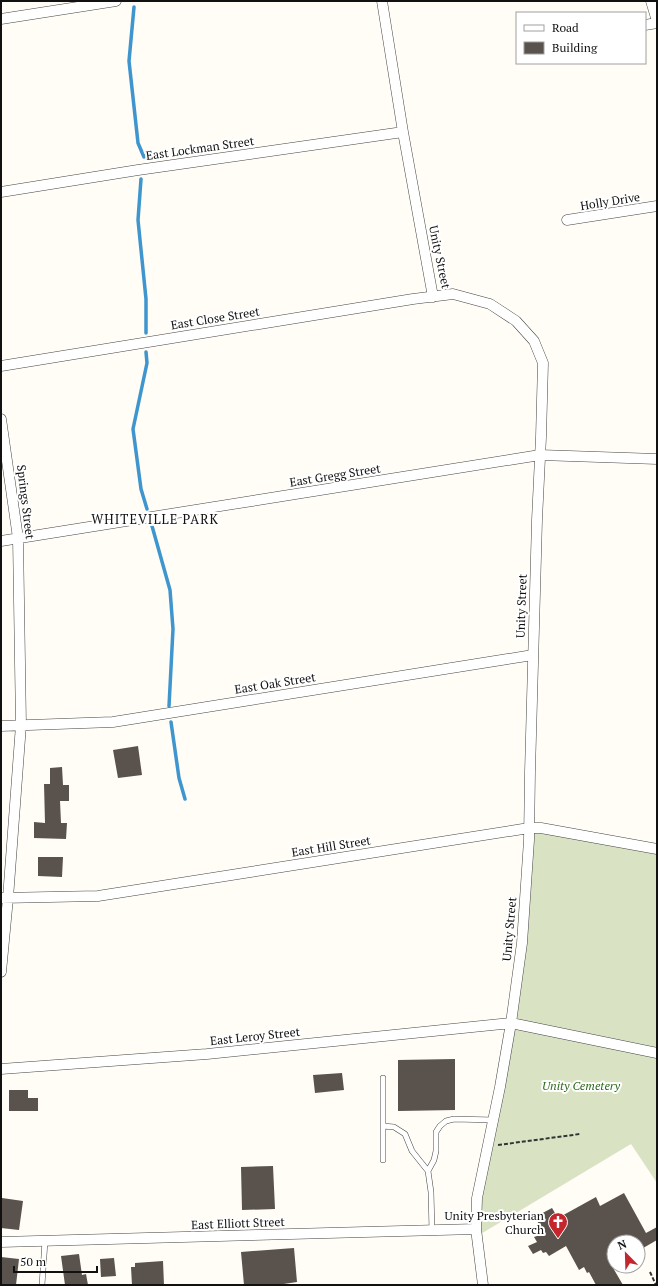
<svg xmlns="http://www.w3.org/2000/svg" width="658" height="1286" viewBox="0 0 658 1286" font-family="'PT Serif',serif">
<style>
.cemetery{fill:#d9e3c4}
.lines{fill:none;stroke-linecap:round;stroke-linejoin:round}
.stream{stroke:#3f96cf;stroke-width:3.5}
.building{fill:#5a524d}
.service-casing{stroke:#444;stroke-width:6}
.minor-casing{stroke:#444;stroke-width:11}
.path{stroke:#333;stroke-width:2;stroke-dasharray:4 2;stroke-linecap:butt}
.service{stroke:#fff;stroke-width:5}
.minor{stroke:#fff;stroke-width:10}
.labels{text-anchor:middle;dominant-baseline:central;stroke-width:4;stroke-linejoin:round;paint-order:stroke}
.street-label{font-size:12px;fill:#111;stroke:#fff}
.park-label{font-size:12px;font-style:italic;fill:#2f6b1f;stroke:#fff}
.poi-label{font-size:12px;fill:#111;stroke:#fff;text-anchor:end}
.neighbourhood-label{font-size:13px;letter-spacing:1px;fill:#111;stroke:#fff}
</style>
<rect width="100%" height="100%" fill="#fffdf5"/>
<path class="cemetery" d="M531 830 657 851V1183L631 1144 479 1235 478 1218 502 1091Z"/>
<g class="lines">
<path class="stream" d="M134 7 129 61 138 143 144 157
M141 179 138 220 146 299V333
M146 352 147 363 133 429 141 489 147 509
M152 526 170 590 173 629 169 706
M171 722 179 778 185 799"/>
</g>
<path class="building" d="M138 746 142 775 118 778 113 750Z
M62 767 63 785H69V801H60L61 823H67L66 839 34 838V822L45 823 44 784H50V768Z
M38 857H63L62 877 38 876Z
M455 1059V1110L398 1111V1060Z
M342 1073 344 1090 315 1093 313 1075Z
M9 1090H28V1098H38V1111H9Z
M273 1166 275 1209 242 1210 241 1167Z
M624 1193 646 1233 657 1227V1240L638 1251V1242H614V1251L608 1254 611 1260 609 1261 623 1285H596L589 1272 587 1273 584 1267 579 1270 566 1246 549 1256 546 1252 543 1253 541 1250 533 1254 528 1246 537 1242 534 1237 537 1236 534 1231 541 1228 535 1217 552 1208 558 1218 596 1197 600 1206Z
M2 1198 23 1201 19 1230 1 1228Z
M294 1248 297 1282 277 1285H244L241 1252Z
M79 1254 82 1275 86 1274 88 1285H65L61 1256Z
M1 1257 19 1259 16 1285H1Z
M114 1258 116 1276 101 1277 100 1259Z
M163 1261 164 1285H132L131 1267H135V1263Z"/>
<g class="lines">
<defs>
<path id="service" d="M383 1078V1160
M383 1126 394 1127 405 1134 412 1151 428 1171
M432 1231 431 1192 428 1171 434 1160 436 1151V1132L440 1126 446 1121 454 1119 494 1120
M42 1285 45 1241"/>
<path id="minor" d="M382 1 403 132 433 297
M651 1 657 21
M1 19 116 1
M645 25 657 23
M1 192 138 170 403 132
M567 220 657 206
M1 366 413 299 453 294 490 304 516 321 534 341 543 363 541 437 537 520 530 772 529 840 522 943 511 1023 500 1087 477 1198 476 1229 483 1285
M1 419 18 538 21 725 8 898 1 972
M1 541 540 455 657 459
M1 726 113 722 533 655
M1 898 98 896 529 828H541L657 849
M1 1069 207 1054 511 1023 657 1053
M1 1242 476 1229"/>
</defs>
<use href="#service" class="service-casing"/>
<use href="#minor" class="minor-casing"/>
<path class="path" d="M498 1145 580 1134
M650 1272 656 1285"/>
<use href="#service" class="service"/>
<use href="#minor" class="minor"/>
</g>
<defs>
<symbol id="church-pin" viewBox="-11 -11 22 30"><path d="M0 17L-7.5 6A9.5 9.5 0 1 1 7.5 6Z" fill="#c4262e" stroke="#fff"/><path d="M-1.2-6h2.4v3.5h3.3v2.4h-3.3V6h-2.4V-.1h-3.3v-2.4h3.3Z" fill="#fff"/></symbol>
</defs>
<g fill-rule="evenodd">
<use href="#church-pin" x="547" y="1211" width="22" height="30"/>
</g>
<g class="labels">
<g class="street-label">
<text transform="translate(200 148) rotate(-8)">East Lockman Street</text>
<text transform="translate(610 201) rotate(-9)">Holly Drive</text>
<text transform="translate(440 257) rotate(78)">Unity Street</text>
<text transform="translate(215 318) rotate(-9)">East Close Street</text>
<text transform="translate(335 475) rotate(-9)">East Gregg Street</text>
<text transform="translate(26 502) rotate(83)">Springs Street</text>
<text transform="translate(521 606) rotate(-88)">Unity Street</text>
<text transform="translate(275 683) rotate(-9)">East Oak Street</text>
<text transform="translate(331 846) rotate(-9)">East Hill Street</text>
<text transform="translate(509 929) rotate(-85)">Unity Street</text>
<text transform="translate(255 1036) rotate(-6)">East Leroy Street</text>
<text transform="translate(238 1223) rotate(-2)">East Elliott Street</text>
</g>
<g class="park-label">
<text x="581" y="1085">Unity Cemetery</text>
</g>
<g class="poi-label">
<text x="544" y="1215">Unity Presbyterian<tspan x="544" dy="14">Church</tspan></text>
</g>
<g class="neighbourhood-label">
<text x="155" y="519">WHITEVILLE PARK</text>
</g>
</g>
<rect width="658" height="1286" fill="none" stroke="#111111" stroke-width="4"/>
<rect x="516" y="12" width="130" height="52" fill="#ffffff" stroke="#a0a0a0"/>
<rect x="524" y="25" width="20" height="6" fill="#ffffff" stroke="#a0a0a0"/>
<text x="552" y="32" font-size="12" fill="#111111">Road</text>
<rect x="524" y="42" width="20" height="12" fill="#5a524d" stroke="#a0a0a0"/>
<text x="552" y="52" font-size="12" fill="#111111">Building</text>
<g transform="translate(626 1254) rotate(337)"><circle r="19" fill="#ffffff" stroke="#a0a0a0"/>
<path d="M0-3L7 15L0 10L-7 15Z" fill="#c4262e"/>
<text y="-6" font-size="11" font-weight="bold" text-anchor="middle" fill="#111111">N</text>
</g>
<path d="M14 1266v6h83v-6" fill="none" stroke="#111111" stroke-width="2"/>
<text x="20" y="1266" font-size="12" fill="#111111" stroke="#ffffff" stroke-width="3" paint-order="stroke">50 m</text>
</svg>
